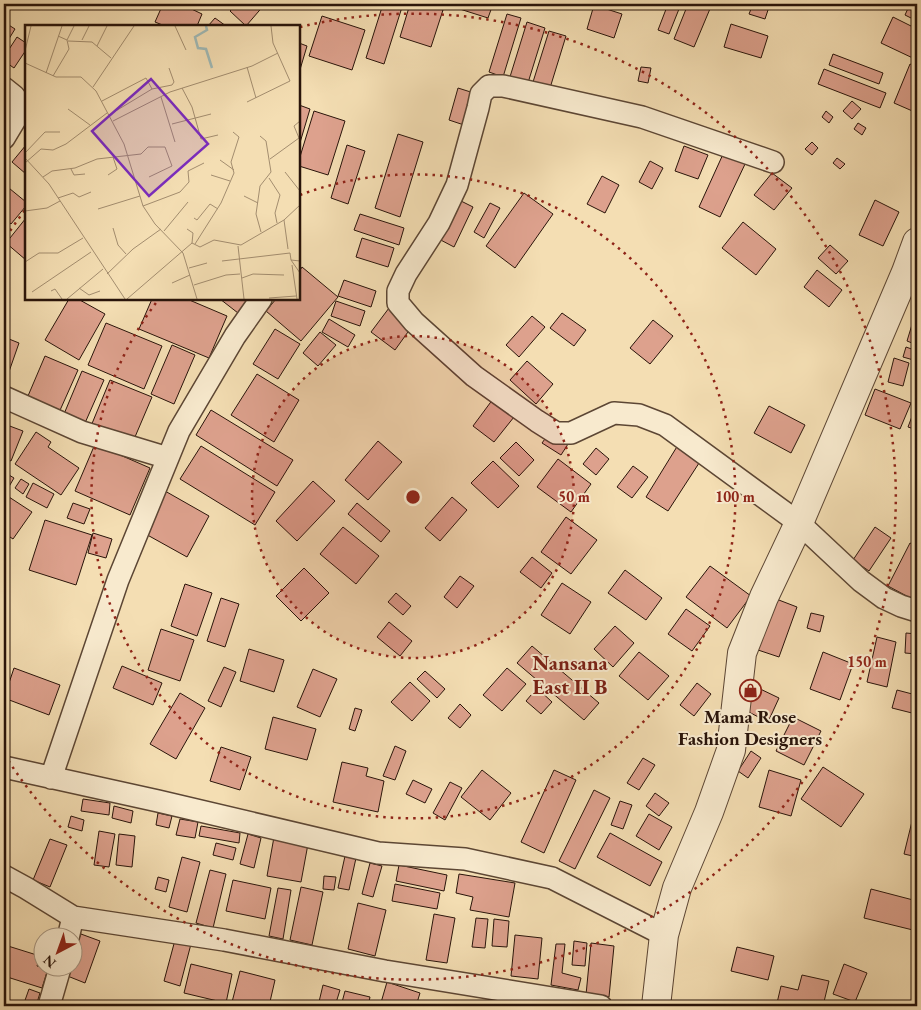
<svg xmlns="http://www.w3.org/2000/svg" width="921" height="1010" viewBox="0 0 921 1010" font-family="'EB Garamond',serif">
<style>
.building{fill:#dda18d;stroke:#29140a}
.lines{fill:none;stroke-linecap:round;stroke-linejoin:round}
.minor-casing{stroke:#5c4634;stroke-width:24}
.tertiary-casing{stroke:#5c4634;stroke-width:30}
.minor{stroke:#f8eace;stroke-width:21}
.tertiary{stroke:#f8eace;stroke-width:28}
.ring{fill:none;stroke:#8f2418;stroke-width:2.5;stroke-dasharray:2.5 5}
.labels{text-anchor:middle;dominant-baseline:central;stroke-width:4;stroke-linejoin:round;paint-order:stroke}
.poi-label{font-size:19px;font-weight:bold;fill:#29140a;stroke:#f8eace}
.quarter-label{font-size:21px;font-weight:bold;fill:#7a1f14;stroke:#f8eace}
.inset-river{fill:none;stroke:#a0bab7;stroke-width:2.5}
.inset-road{fill:none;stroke:#a38d6f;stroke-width:1}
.view{fill:#7b2cbf;fill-opacity:0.15;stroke:#7b2cbf;stroke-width:2.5}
.inset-edge{fill:none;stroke:#29140a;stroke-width:2.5}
.centre{fill:#8f2418;stroke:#f8eace;stroke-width:2.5}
.ring-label{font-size:15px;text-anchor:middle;font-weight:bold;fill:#8f2418;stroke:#f8eace;stroke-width:4;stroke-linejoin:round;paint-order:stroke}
</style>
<rect width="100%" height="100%" fill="#f4deb3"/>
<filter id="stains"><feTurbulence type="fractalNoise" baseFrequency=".004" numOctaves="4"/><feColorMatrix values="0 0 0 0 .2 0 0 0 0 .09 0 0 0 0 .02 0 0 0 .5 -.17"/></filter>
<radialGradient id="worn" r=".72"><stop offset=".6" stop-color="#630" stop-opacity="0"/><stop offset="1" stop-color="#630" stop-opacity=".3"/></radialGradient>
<path class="building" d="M163 4H181L202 14 197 26H165L155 22Z
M237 4H265L246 26 230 11Z
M383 4H403L384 64 366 58Z
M410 4H424L443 10 431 47 400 37Z
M444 4H493L488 18Z
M668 4H681L669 34 658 30Z
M688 4H712L694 47 674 39Z
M753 4H770L765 19 749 14Z
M910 4H917V21L905 15Z
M594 5 622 14 614 38 587 29Z
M507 14 521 18 503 77 489 72Z
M322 16 365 30 352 70 309 56Z
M893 17 917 29V60L881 43Z
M215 18 226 26H208Z
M4 22 15 29 4 47Z
M527 22 545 28 527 86 509 80Z
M731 24 768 36 761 58 724 47Z
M549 31 566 36 550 88 533 82Z
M17 37 26 43V50L14 68 4 61V57Z
M299 43 307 46 299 73Z
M833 54 883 73 879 84 829 65Z
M910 64 917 67V113L894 103Z
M641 67 651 68 648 83 638 81Z
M824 69 886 93 880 108 818 84Z
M458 88 477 94 467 126 449 120Z
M852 101 861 109 852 119 843 111Z
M299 105 310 109 299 146Z
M314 111 345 121 328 175 299 166V160Z
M826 111 833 117 829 123 822 117Z
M858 123 866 128 862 135 854 129Z
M398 134 423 142 400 217 375 208Z
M812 142 818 148 812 155 805 149Z
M26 145V174L12 162Z
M347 145 365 151 348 204 331 198Z
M684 146 708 155 698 179 675 171Z
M724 152 746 162 720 217 699 207Z
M837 158 845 164 840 169 833 163Z
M650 161 663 168 652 189 639 182Z
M772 173 792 188 774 210 754 195Z
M602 176 619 185 605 213 587 204Z
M4 184 26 202V206L11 224 4 218Z
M524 193 553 214 515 268 486 246Z
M455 198 473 207 454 247 435 237Z
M875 200 899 212 883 246 859 235Z
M490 203 500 208 484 238 474 232Z
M360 214 404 228 399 245 354 230Z
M26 218V260L6 243Z
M743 222 776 249 756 275 722 248Z
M362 238 394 248 388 267 356 257Z
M830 245 848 261 836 274 818 258Z
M302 267 338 297 301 341 266 311 276 299H299V272Z
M817 270 842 290 829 307 804 287Z
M344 280 376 291 371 307 338 296Z
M69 299H78L105 314 79 360 45 340Z
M152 299H187L227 316 209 358 139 329Z
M220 299H250L238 313Z
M336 301 365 311 360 326 331 316Z
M389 308 413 325 395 350 371 332Z
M562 313 586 330 574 346 550 328Z
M532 316 545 327 519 357 506 345Z
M914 318 917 319V345L907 341Z
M329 319 355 335 348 347 322 332Z
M653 320 673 336 650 364 630 348Z
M106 323 162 346 144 389 88 365Z
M275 329 300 344 278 379 253 364Z
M320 332 336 345 318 366 303 353Z
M4 337 19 343 4 386Z
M172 345 195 355 174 404 151 394Z
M906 347 917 351V361L903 357Z
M45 356 78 370 57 417 25 403Z
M894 358 909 363 903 386 888 382Z
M527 361 553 384 536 404 510 380Z
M82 371 104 380 85 423 64 414Z
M257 374 299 400 274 442 231 415Z
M110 380 152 397 132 444 91 426Z
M875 389 911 403 900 429 865 415Z
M496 395 518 412 494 442 473 426Z
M917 403V430L908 427Z
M769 406 805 425 791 453 754 433Z
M211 410 293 460 277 486 196 435Z
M7 425 23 431 11 461 4 458V433Z
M36 432 51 442 48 447 79 468 61 495 15 464Z
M550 432 568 444 561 455 542 443Z
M378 441 402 462 368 500 345 480Z
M516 442 534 460 519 476 500 458Z
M95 444 150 468 130 515 75 491Z
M678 445 701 460 668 511 646 497Z
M201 446 275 492 255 525 180 479Z
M596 448 609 459 596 475 583 464Z
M558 459 591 484 571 512 537 487Z
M493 461 519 486 498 508 471 483Z
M633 466 648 477 632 498 617 487Z
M4 472 14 478 7 490 4 488Z
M21 479 29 484 23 494 15 488Z
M313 481 335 501 297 541 276 521Z
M33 483 54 494 47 508 26 497Z
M165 491 209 516 187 557 142 532Z
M9 497 32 512 13 539 4 533V504Z
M452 497 467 510 440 541 425 528Z
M73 503 90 509 84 524 67 518Z
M357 503 390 531 381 542 348 514Z
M566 517 597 540 571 574 541 552Z
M45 520 92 535 76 585 29 570Z
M343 527 379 556 356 584 320 554Z
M875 527 891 538 869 571 853 560Z
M93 533 112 539 106 558 88 553Z
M910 543 917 546V599L916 601 888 586Z
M532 557 552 573 541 588 520 572Z
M710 566 751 596 727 628 686 597Z
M304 568 329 593 301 621 276 596Z
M625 570 662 598 646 620 608 593Z
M460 576 474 586 457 608 444 597Z
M562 583 591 602 570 634 541 615Z
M185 584 212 593 197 636 171 626Z
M396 593 411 606 403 615 388 602Z
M771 597 797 607 779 657 752 648Z
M221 598 239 604 225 647 207 641Z
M686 609 710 626 692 651 668 634Z
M811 613 824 616 820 632 807 628Z
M389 622 412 641 400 656 377 637Z
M615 626 634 643 613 667 594 649Z
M161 629 194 640 180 681 148 670Z
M906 633 917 634V654L905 653Z
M877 637 896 642 887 687 867 682Z
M532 646 599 703 584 720 517 663Z
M249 649 284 660 274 692 240 681Z
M639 652 669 676 648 700 619 676Z
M823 652 853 664 840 700 810 689Z
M122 666 162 683 153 705 113 688Z
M224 667 236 672 221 707 208 701Z
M14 668 60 685 49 715 4 698Z
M507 668 526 684 502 711 483 695Z
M313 669 337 679 320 717 297 707Z
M425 671 445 689 437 698 417 679Z
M410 682 430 701 412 721 391 702Z
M697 683 711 694 694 716 680 705Z
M754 686 779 698 768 722 743 709Z
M537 688 552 702 541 714 526 701Z
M897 690 916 695 912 713 892 708Z
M180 693 205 708 176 759 150 744Z
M460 704 471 715 460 728 448 718Z
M355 708 362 710 355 731 349 729Z
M273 717 316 729 307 760 265 749Z
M793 717 821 731 804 765 776 751Z
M395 746 406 751 395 780 383 776Z
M221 747 251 757 240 790 210 781Z
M751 751 761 758 748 778 738 771Z
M643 758 655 765 639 790 627 783Z
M342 762 368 768 366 776 384 781 378 812 333 802Z
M823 767 864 794 841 827 801 799Z
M482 770 511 793 490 820 461 797Z
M554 770 576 780 544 853 521 842Z
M769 770 801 780 791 816 759 807Z
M413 780 432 789 425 803 406 794Z
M450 782 462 788 445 820 433 813Z
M594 790 610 798 575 869 559 861Z
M655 793 669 803 659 816 646 806Z
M83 799 110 803 109 815 81 811Z
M620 801 632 805 623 829 611 825Z
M917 801V857L904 854Z
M114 806 133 811 131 823 112 818Z
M158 813 172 816 169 828 156 825Z
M649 814 672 827 659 850 636 836Z
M71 816 84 820 82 831 68 827Z
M180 819 198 822 195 838 176 835Z
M201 826 240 833 239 843 199 836Z
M99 831 115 834 109 867 94 865Z
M610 833 662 862 650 886 597 857Z
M119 834 135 836 132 867 116 865Z
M248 834 261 838 254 868 240 864Z
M274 837 308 844 301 882 267 876Z
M50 839 67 845 50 887 33 880Z
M216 843 236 848 233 860 213 855Z
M345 856 356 858 349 890 338 888Z
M182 857 200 862 187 912 169 907Z
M370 863 382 866 373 897 362 894Z
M399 865 447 875 444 891 396 881Z
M210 870 226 874 213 928 196 923Z
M459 874 515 883 509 917 470 910 473 897 456 893Z
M324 876 336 877 334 890 323 889Z
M158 877 169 880 166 892 155 889Z
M233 880 271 888 265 919 226 911Z
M395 884 440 893 437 909 392 901Z
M301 887 323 892 312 945 290 940Z
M278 888 291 890 283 939 269 936Z
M871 889 917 901V931L864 918Z
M358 903 386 910 375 956 348 949Z
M434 914 455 918 447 963 426 960Z
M476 918 488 919 485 948 472 947Z
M494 919 509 921 507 947 492 946Z
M81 934 100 941 85 983 65 975 68 968H72V956Z
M515 935 542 938 538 979 511 976Z
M175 940 191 944 180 986 164 981Z
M574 941 587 943 585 966 572 965Z
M591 943 614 946 609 997 586 995Z
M556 944H565L562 973 581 978 578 990 551 985Z
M8 946 40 956 37 966 48 969 42 988 4 976V959Z
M737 947 774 956 768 980 731 971Z
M191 964 232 974 226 1003 184 993Z
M844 964 867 973 855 1002 833 994Z
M240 971 275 980 269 1006H231Z
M802 975 829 981 823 1006H789L777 1003 781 986 798 990Z
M387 982 420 993 416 1006H410L392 1001 391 1006H380Z
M323 985 340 990 335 1006H318Z
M29 989 40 993 36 1006H23Z
M345 991 370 997 368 1006H341Z"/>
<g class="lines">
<defs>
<path id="minor" d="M4 88 14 96 21 105 19 113 4 138
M773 162 642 117 503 86H489L481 94 478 108 457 185 439 223 406 274 398 291V303L414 322 474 376 537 421 556 433H571L614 413 639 415 665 425 799 523 861 581 884 598 901 606 917 611
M4 397 82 432 168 458
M4 767 158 801 378 853 465 859 552 878 664 935
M51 778 118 580 179 431 235 336 261 299
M4 876 26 888 73 917 224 940 385 971 601 1006
M68 938 73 917
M49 1006 60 968"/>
<path id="tertiary" d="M656 1006 664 935 677 888 709 812 731 750 742 653 764 597 799 523 906 272 917 242"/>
</defs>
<use href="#minor" class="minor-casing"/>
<use href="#tertiary" class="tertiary-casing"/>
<use href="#minor" class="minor"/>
<use href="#tertiary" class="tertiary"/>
</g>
<circle cx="413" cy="497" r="161" fill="#8f2418" fill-opacity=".12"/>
<g class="ring">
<circle cx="413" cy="497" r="161"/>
<path d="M300 195A322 322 0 1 1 159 299"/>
<path d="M6 237A483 483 0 0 1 25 210M300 27A483 483 0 1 1 6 757"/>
</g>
<defs>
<symbol id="shop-ring" viewBox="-11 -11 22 22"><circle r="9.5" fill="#f8eace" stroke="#8f2418" stroke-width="1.5"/><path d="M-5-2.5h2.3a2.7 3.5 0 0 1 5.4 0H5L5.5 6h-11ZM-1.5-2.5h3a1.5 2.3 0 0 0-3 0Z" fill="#8f2418"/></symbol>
</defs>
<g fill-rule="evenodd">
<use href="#shop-ring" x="738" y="678" width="25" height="25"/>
</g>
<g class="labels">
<g class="poi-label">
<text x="750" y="716">Mama Rose<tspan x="750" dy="22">Fashion Designers</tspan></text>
</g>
<g class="quarter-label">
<text x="570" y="662">Nansana<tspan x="570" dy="24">East II B</tspan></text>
</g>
</g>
<g transform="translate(25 25)">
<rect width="275" height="275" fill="#f4deb3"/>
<path class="inset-river" d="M181 1 182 5 170 12 173 23 181 24 187 43"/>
<path class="inset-road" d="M150 1 161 25M42 15 49 1M57 15 64 1M43 16 67 17 86 33M72 21 82 1M0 26 6 1M0 38 31 52H56L71 66 99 119 118 181 130 199 158 228 172 274M222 42 231 73M21 48 37 1M28 51 44 24 42 15 33 11M68 62 109 1M157 63 167 82 176 114 193 110M136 72 150 117M77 76 121 53 127 64M222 77 265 56 248 18 246 1M43 84 65 100M84 90 127 64 147 60 149 57 144 43M88 96 145 67 227 41 253 28M147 99 186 89M235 111 241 116 246 147 235 161 231 189 236 207M0 128 20 107H35M0 133 24 159 100 274M245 134 274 113 269 101 275 96M195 135 209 145M0 138 16 124 28 125 41 119 82 88M46 144 49 150 60 149M260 147 275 166M83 150 92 144 88 132M186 150 205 156M18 152 27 146 50 143 72 134 116 129 123 122H140L147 141 124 152M244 153 255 170 250 188 252 198M219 171 233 178M33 173 48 168 54 172 66 167M118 181 155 167 164 157 163 146 179 138M73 184 115 171M0 186 22 183 35 176M169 193 172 195 185 179 193 184M259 195 263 224M88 203 93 220 101 229M162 204 168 208 167 218M139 206 163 177M170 219 196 178 209 148 206 137 214 112 208 107M213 221 219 274M266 235 275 248M197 236 265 228 266 235 275 236M0 237 14 228H33L58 213M267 240 272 274M164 243 182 238M82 249 108 224 136 204M217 253 228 249 259 250M147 258 165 250M169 260 201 250 215 249M54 263 64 270 75 266M26 266 30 264 37 274M7 267 66 227M244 273 271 271M42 274 78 244M102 274 167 218 175 222 189 215 216 220 259 195 275 180"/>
<path class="view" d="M126 54 183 119 124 171 67 106Z"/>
<rect width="275" height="275" class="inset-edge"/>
</g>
<circle cx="413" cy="497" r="8" class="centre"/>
<g class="ring-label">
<text x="574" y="502">50 m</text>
<text x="735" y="502">100 m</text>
<text x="867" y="667">150 m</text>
</g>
<rect width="921" height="1010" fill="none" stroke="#f4deb3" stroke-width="20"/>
<rect x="5" y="5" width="911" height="1000" fill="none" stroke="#29140a" stroke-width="2.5"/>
<rect x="10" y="10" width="901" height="990" fill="none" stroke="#29140a"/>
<g transform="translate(58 952) rotate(221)"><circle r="24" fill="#f8eace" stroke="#a59480"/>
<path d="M0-4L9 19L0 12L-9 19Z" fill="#8f2418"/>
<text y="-8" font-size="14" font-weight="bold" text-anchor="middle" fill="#29140a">N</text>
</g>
<rect width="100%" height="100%" filter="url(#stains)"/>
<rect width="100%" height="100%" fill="url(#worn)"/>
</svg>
